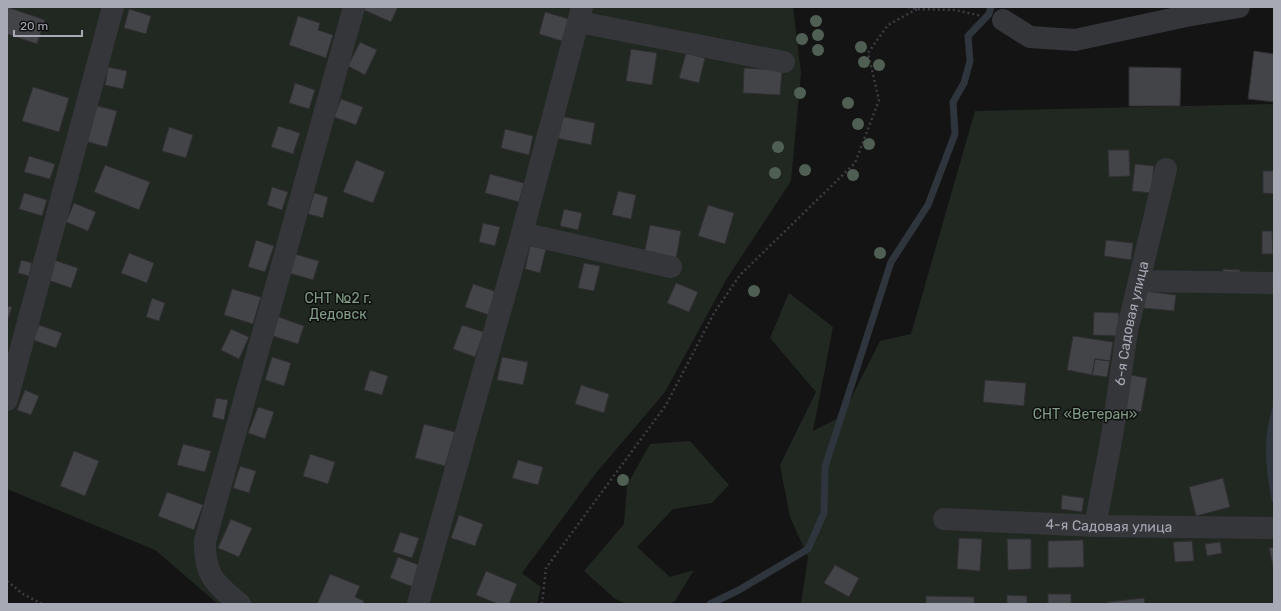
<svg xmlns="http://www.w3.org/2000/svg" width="1281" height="611" viewBox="0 0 1281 611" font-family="Rubik,sans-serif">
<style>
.green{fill:#212822}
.water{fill:#2f353d}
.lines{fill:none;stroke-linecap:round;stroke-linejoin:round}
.stream{stroke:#2f353d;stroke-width:7}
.building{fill:#434448;stroke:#2f2e31}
.path{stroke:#3c3c41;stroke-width:2.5;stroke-dasharray:2 3;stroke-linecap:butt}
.minor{stroke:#35363a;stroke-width:22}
.tree{fill:#505f53}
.labels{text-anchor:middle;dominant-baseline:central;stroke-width:3;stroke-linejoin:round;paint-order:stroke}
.park-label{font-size:14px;fill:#819d86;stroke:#0f0f10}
.street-label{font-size:14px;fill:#a7a9b4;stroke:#0f0f10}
</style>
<rect width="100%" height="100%" fill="#141415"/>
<path class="green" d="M7 7H793L801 73 791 181 726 280 665 392 596 473 522 573 541 587 537 604H218L155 550 7 489Z
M1274 104V604H801L808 557 790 517 780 465 816 392 770 338 789 293 833 327 813 431 842 416 880 341 911 334 975 111Z
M690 441 729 485 712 503 673 509 637 547 670 577 694 570 675 601 670 604H626L614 598 584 571 624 524 627 485 650 444Z"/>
<path class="water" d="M1274 398V502H1272C1268 480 1264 455 1267 432 1268 421 1273 410 1274 398Z"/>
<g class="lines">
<path class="stream" d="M710 604 739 590 808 549 824 513 825 467 891 262 928 205 955 134 953 102 964 83 970 61 968 36 989 14 991 7"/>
</g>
<path class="building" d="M7 7 45 20 37 44 7 34Z
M365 7H398L391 22 364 10Z
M129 9 151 16 146 34 124 28Z
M545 12 569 19 562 41 539 34Z
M298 16 320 23 318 30 333 35 326 58 289 45Z
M360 42 377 50 365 75 348 66Z
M631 49 657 53 652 85 626 81Z
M1254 51 1274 54V102L1248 99Z
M686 53 705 58 699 83 679 78Z
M108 67 127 71 123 89 105 85Z
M1129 67 1181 68 1180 106H1129Z
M744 68 782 70 780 95 743 93Z
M295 83 315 90 309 109 289 103Z
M33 87 69 98 59 132 22 121Z
M341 99 363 107 356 125 334 117Z
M94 105 117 111 107 147 84 141Z
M555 115 595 123 591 145 551 137Z
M278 126 300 133 293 154 271 147Z
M169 127 193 135 186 158 162 151Z
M505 129 533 136 529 155 501 148Z
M1108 150H1129L1130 176 1109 177Z
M29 156 55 164 50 179 24 172Z
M356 160 385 172 373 203 343 192Z
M1135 164 1154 166 1151 193 1132 191Z
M105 165 150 182 139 210 94 192Z
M1263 171H1274V194L1263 193Z
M490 174 524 183 519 202 485 193Z
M272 187 288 192 282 210 267 205Z
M618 191 636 195 631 219 612 215Z
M24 193 47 200 42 216 19 209Z
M314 193 328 197 323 218 308 214Z
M74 203 96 212 88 231 66 222Z
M708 205 734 213 725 244 698 236Z
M564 209 582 213 578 230 560 226Z
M483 223 500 227 495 246 479 242Z
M650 225 681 231 676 259 644 254Z
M1262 231H1272L1273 254H1262Z
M256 240 274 246 265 272 248 267Z
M1106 240 1133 243 1131 260 1104 256Z
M530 246 546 249 540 273 525 269Z
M129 253 154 263 147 283 121 273Z
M295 254 319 261 313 280 289 273Z
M21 260 32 263 29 276 18 273Z
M54 260 78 268 71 288 48 280Z
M584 263 600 266 594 291 578 288Z
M1223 269 1240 270V278L1223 277Z
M676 283 698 292 689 312 667 303Z
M473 284 497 292 489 315 465 307Z
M232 289 261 297 253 324 224 315Z
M1145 291 1176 295 1174 311 1143 308Z
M152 298 165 303 159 321 146 317Z
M7 306 12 307 7 322Z
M1094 312 1119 313 1118 336 1093 335Z
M276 316 304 326 298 344 270 335Z
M39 325 62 333 56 348 33 340Z
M462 325 484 332 475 357 453 349Z
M231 329 249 337 239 359 221 350Z
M1073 336 1113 342 1110 361 1095 359 1092 375 1067 370Z
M272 357 291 363 284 386 265 380Z
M502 357 528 362 523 385 497 380Z
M1095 359 1110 361 1107 377 1092 375Z
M370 370 388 376 382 395 364 390Z
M1131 375 1147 378 1141 412 1125 409Z
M985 380 1026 383 1024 406 983 402Z
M581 385 609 394 604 413 575 404Z
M25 390 39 396 31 415 17 410Z
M216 398 228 400 224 420 212 417Z
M258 407 274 412 265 439 248 433Z
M424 424 455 432 445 466 415 458Z
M183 444 211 451 205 472 177 465Z
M74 451 99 461 85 496 60 486Z
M310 454 335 462 328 484 303 476Z
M518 460 543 467 538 485 512 478Z
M240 466 256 471 249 493 233 488Z
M1223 478 1230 507 1196 516 1189 487Z
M167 492 203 505 194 530 158 516Z
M1062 495 1084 498 1082 512 1061 509Z
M459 515 483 524 475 546 451 538Z
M231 519 252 528 239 557 218 548Z
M400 532 419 538 412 558 393 552Z
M959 538 982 539 980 571 957 569Z
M1007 539H1031V569L1008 570Z
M1083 540 1084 567 1048 568V541Z
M1192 541 1194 561 1175 562 1173 542Z
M1220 542 1222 553 1207 556 1205 544Z
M1274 547V565L1273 566 1269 548Z
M398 557 421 566 413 587 390 578Z
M835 565 859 578 849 597 824 583Z
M486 571 517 584 509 604H498L476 595Z
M330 574 360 586 355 597 364 601 363 604H317Z
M1048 594H1071V604H1048Z
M1007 595 1027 596V604H1007Z
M926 596 974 597V604H926Z
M1144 598 1145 604H1108V602Z"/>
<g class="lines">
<path class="path" d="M908 7 917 9 955 10 982 16
M7 581 23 594 42 604
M542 604 546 568 666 405 714 313 740 275 855 163 879 100 868 53 888 25 917 9"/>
<g class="minor">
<path d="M1003 20 1030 37 1075 40 1186 16 1239 7"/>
<path d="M579 22 784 62"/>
<path d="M522 233 671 267"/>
<path d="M1141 281 1274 283"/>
<path d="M7 400 113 7"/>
<path id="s1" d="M944 519 1095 526 1274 528"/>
<path id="s2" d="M1095 526 1112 436 1127 331 1166 169"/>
<path d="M240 604C215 584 204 575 205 541L354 7"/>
<path d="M418 604 522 233 582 7"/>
</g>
</g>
<g class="tree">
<circle cx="816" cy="21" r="6"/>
<circle cx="818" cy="35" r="6"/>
<circle cx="802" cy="39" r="6"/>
<circle cx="861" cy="47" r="6"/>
<circle cx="818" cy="50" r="6"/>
<circle cx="864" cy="62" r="6"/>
<circle cx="879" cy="65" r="6"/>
<circle cx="800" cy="93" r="6"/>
<circle cx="848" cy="103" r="6"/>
<circle cx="858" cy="124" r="6"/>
<circle cx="869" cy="144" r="6"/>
<circle cx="778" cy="147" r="6"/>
<circle cx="805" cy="170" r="6"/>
<circle cx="775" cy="173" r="6"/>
<circle cx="853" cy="175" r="6"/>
<circle cx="880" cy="253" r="6"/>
<circle cx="754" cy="291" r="6"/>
<circle cx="623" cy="480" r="6"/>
</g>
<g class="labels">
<g class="park-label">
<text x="338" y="298">СНТ №2 г.<tspan x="338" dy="16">Дедовск</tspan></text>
<text x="1085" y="414">СНТ «Ветеран»</text>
</g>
<g class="street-label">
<text stroke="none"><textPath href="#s2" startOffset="206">6-я Садовая улица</textPath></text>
<text stroke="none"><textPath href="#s1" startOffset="165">4-я Садовая улица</textPath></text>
</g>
</g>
<rect width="1281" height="611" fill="none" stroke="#a7a9b4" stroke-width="16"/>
<path d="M14 30v6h68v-6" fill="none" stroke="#a7a9b4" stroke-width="2"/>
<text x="20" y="30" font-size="12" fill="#a7a9b4" stroke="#0f0f10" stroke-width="3" paint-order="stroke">20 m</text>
</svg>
